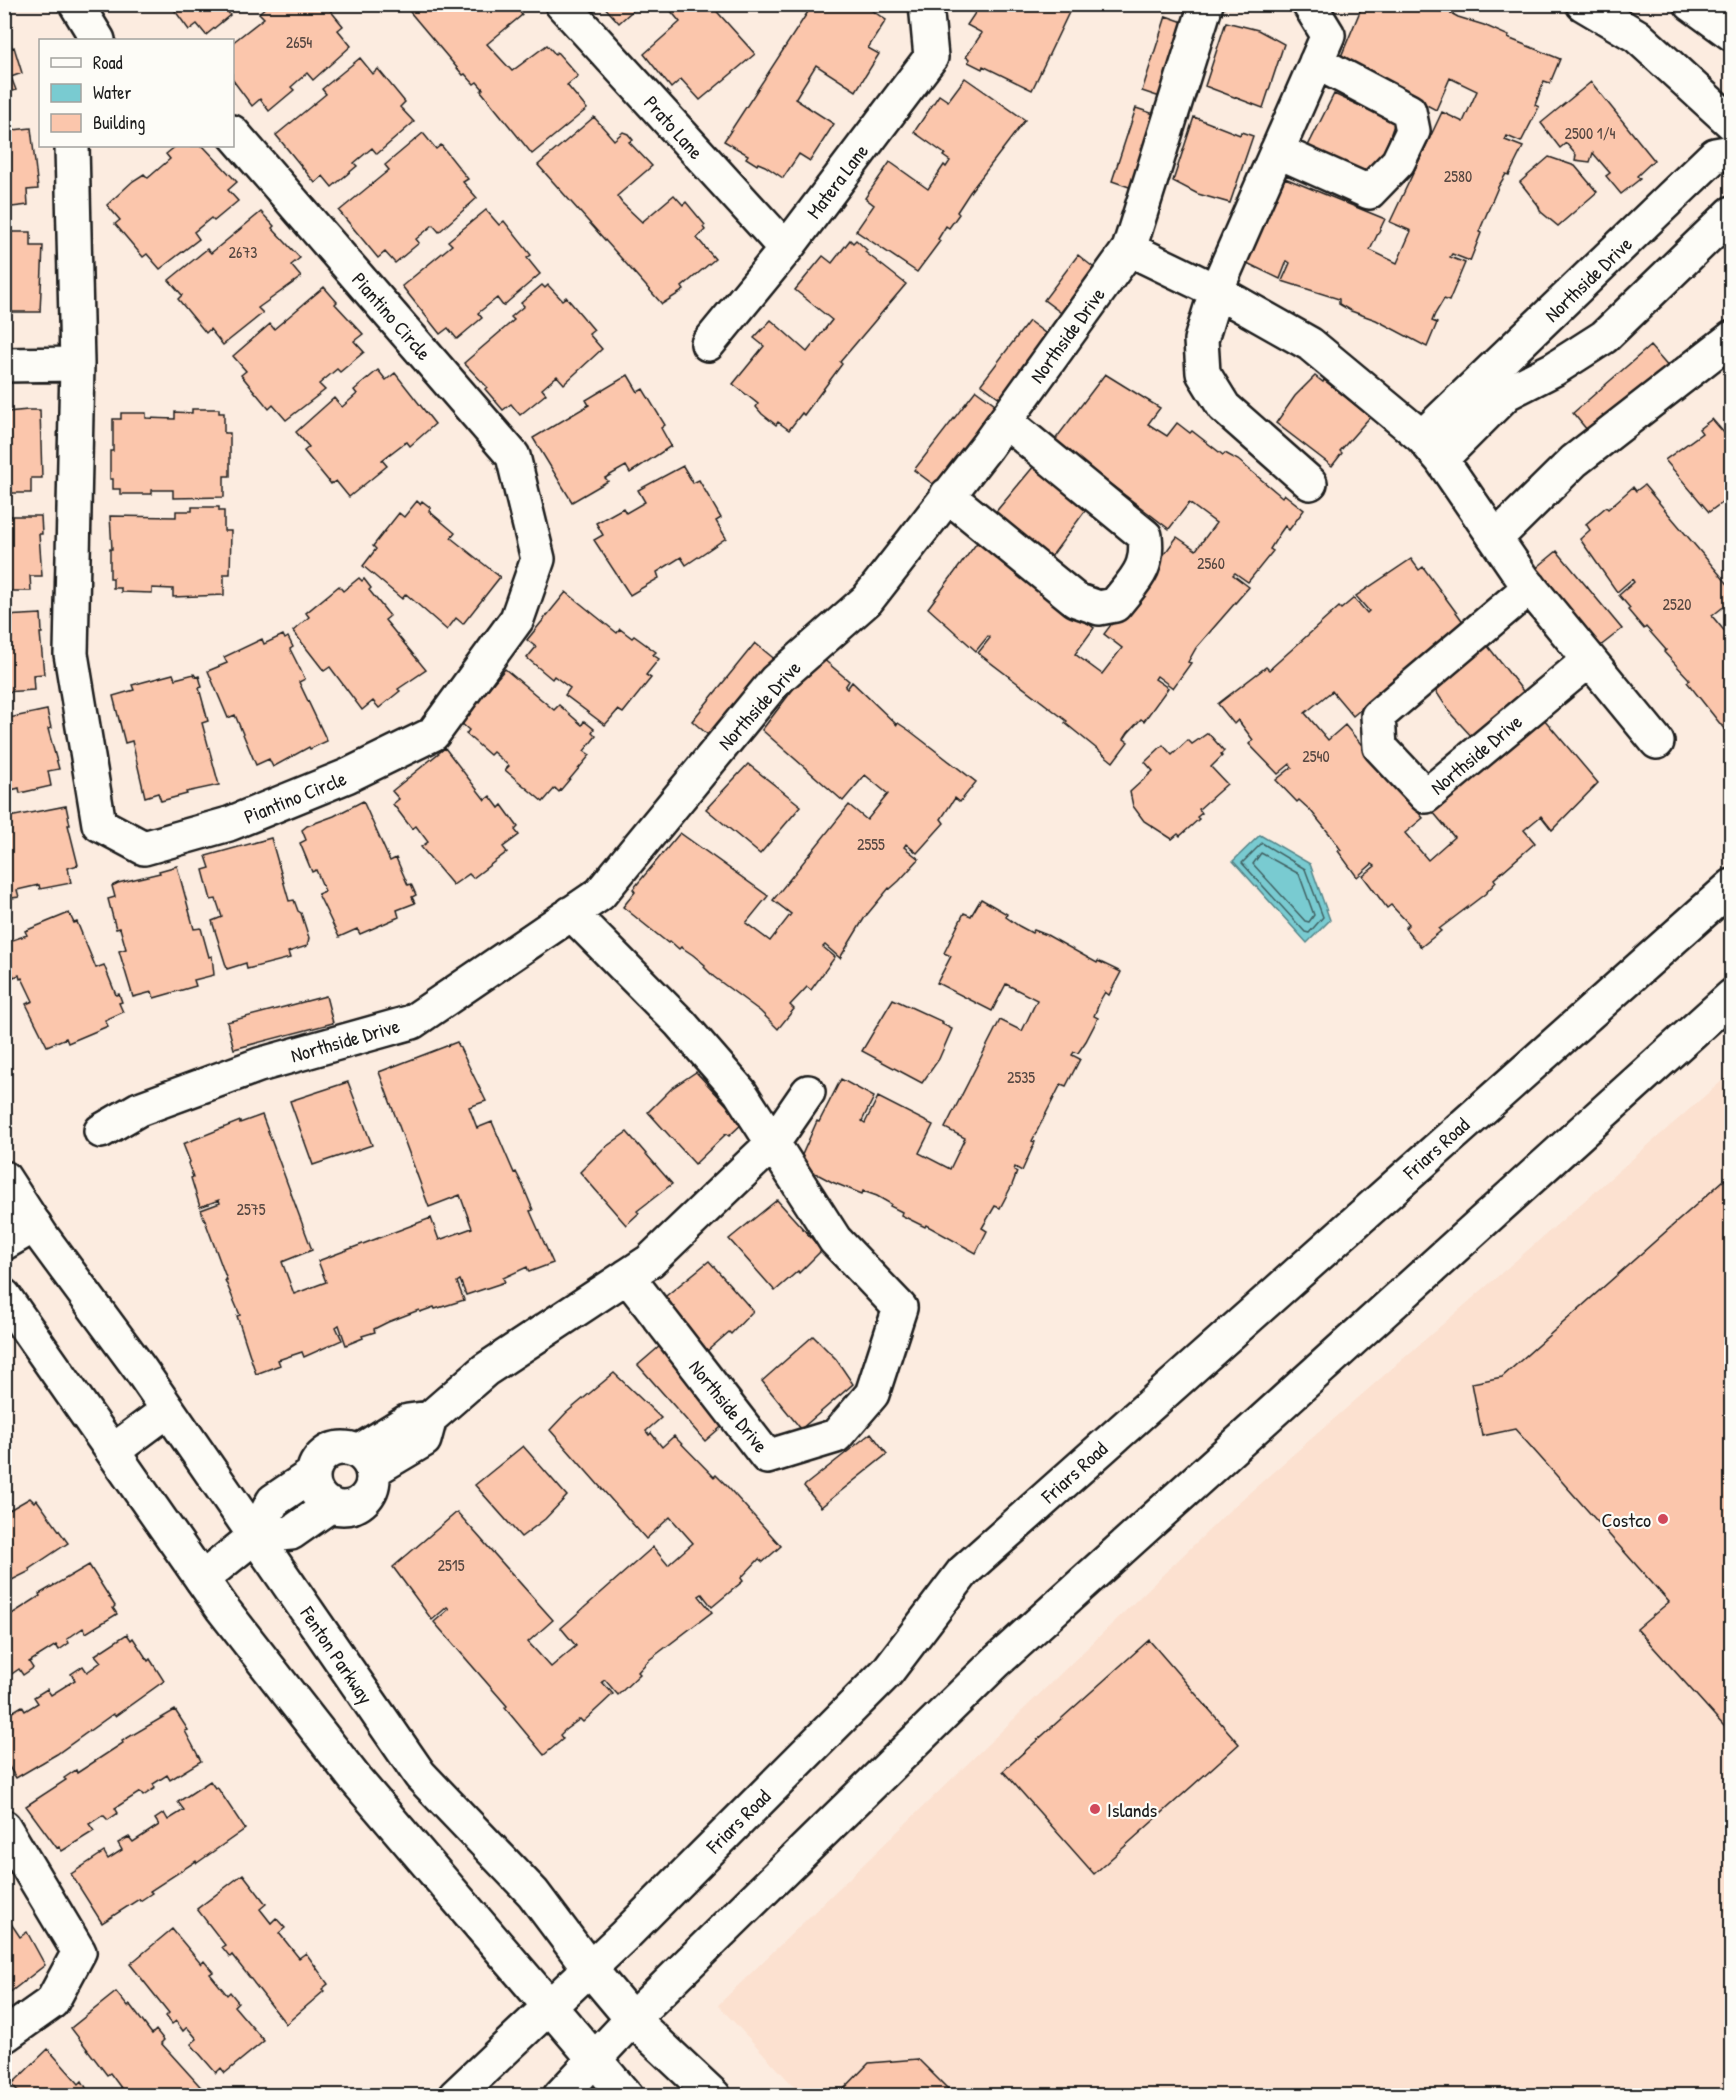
<svg xmlns="http://www.w3.org/2000/svg" width="1736" height="2100" viewBox="0 0 1736 2100" font-family="'Patrick Hand',sans-serif">
<style>
.built{fill:#fce1d0}
.water{fill:#79cbd1;stroke:#548589;stroke-width:1.5}
.lines{fill:none;stroke-linecap:round;stroke-linejoin:round}
.shore{stroke:#416264;stroke-width:1.5}
.building{fill:#fbc6ac;stroke:#1c1c1c;stroke-width:1.5}
.street-casing{stroke:#1c1c1c;stroke-width:38}
.secondary-casing{stroke:#1c1c1c;stroke-width:38}
.highway-casing{stroke:#1c1c1c;stroke-width:38}
.street{stroke:#fdfcf7;stroke-width:33}
.secondary{stroke:#fdfcf7;stroke-width:33}
.highway{stroke:#fdfcf7;stroke-width:33}
.poi-dot{fill:#d1495b;stroke:#fdfcf7;stroke-width:2}
.labels{text-anchor:middle;dominant-baseline:central;stroke-width:4.5;stroke-linejoin:round;paint-order:stroke}
.number-label{font-size:16px;fill:#544640}
.street-label{font-size:20px;fill:#1c1c1c;stroke:#fdfcf7}
.poi-label{font-size:20px;fill:#1c1c1c;stroke:#fdfcf7;text-anchor:end}
</style>
<rect width="100%" height="100%" fill="#fcece0"/>
<filter id="ink" filterUnits="userSpaceOnUse"><feTurbulence type="fractalNoise" baseFrequency=".0167" numOctaves="2"/><feDisplacementMap in="SourceGraphic" scale="12" xChannelSelector="R" yChannelSelector="G"/><feConvolveMatrix kernelMatrix="1 2 1 2 8 2 1 2 1" color-interpolation-filters="sRGB"/></filter>
<g filter="url(#ink)">
<path class="built" d="M1731 1073V2095H802L718 2005 1233 1507Z"/>
<path class="water" d="M1260 835 1310 864 1330 920 1307 943 1233 861Z"/>
<g class="lines">
<path class="shore" d="M1262 843 1305 869 1323 917 1309 933 1305 932 1242 863Z
M1261 853 1299 874 1314 915 1309 922 1305 921 1253 864Z"/>
</g>
<path class="building" d="M170 4H236L228 12 230 15 206 35 197 24 189 30Z
M269 4H325L343 26 338 30 351 46 313 80 307 73 291 87 294 90 269 111 260 99 252 106 232 79V43L264 18 259 13Z
M419 4H514L522 15 487 44 512 71 547 45 555 54 557 52 578 76 567 85 587 109 532 154 481 91 483 89 477 82 474 84 465 74 463 75 410 12Z
M602 4H640L619 23Z
M665 4 711 5 755 54 700 100 681 79 671 88 644 54 680 22Z
M813 4H862L886 20 868 48 879 54 856 91 816 65 795 99 834 124 810 161 799 154 783 178 765 166 758 163 757 165 746 158 748 155 724 141Z
M981 4H1023L1031 9 1033 4H1073L1032 90 983 66 982 69 968 62 970 59 966 57 982 33 967 25Z
M1363 4H1441L1444 6 1443 9 1458 17 1484 25 1509 36 1508 38 1560 59 1550 83 1544 81 1535 105 1539 107 1521 142 1507 136 1505 140 1523 147 1509 175 1506 174 1498 187 1479 232 1481 233 1470 261 1452 254 1450 257 1465 263 1449 301 1444 299 1435 314 1432 321 1437 323 1427 347 1376 320 1351 311 1339 304V299L1282 281 1290 263 1287 261 1280 279 1247 263 1263 221H1265L1285 178 1385 219 1370 250 1397 263 1411 231 1390 222 1442 112 1463 122 1477 91 1450 78 1436 110 1340 59Z
M1166 16 1189 24 1166 99 1142 91Z
M4 19 12 48 14 47 22 73 11 77 16 90 4 94Z
M1226 22 1258 30 1284 44 1263 108 1205 86Z
M360 58 373 74 378 69 405 102 400 107 414 122 377 154 372 148 354 163 357 166 332 187 323 176 315 183 276 135 326 94 322 89Z
M965 78 1025 120 970 192 957 212 959 214 949 228 946 226 938 239 940 241 917 272 856 231 874 205 865 198 890 162 928 189 944 165 946 167 950 161 943 156 945 154 914 132 939 95 948 101Z
M1591 82 1654 160 1637 176 1640 179 1621 194 1606 176 1610 173 1593 153 1590 162 1575 160 1576 155 1566 143 1560 148 1541 123Z
M1334 94 1395 122 1384 153 1368 177 1306 150Z
M1136 108 1160 116 1135 189 1112 181Z
M594 117 614 140 623 132 628 134 633 140 629 142 652 166 617 196 622 203 642 222 674 195 683 205 686 202 705 225 703 227 705 230 697 238 715 259 682 287 684 290 662 304 538 165Z
M1194 117 1240 135 1241 132 1253 136 1230 203 1198 194 1173 181Z
M31 128 38 189 27 190 28 205 4 208V131Z
M423 133 436 149 441 145 468 179 463 182 477 198 439 232 433 225 416 239 419 243 395 263 385 252 378 258 339 211 389 170 385 165Z
M176 146H203L237 182 228 190 238 201 214 221 211 218 194 232 199 239 160 269 147 254 143 257 115 224 120 220 107 205 133 181 144 174 148 178 170 159 166 154Z
M1549 157 1575 166 1597 192 1558 226 1541 212 1538 205 1520 182Z
M486 210 499 225 504 221 531 255 527 258 540 274 503 306 497 298 478 313 482 318 457 339 448 328 440 334 402 286 452 245 448 241Z
M261 212 274 226 272 228 300 258 291 265 301 277 258 308 263 313 223 345 210 329 206 333 178 299 182 295 169 280 207 249 211 253Z
M4 232H31V246H43L40 312H7V307H4Z
M850 240 853 243 856 240 867 250 865 252 906 284 840 362 842 364 804 415 802 413 789 430 778 422 776 425 762 414 756 407 758 404 733 384 764 346 754 338 771 320 807 352 832 320 795 290 823 256 832 263Z
M1078 255 1098 271 1064 315 1044 300Z
M542 285 545 288 548 285 562 300 566 297 594 330 589 334 602 349 564 384 557 376 542 389 546 394 520 415 511 404 503 410 485 389 487 387 464 363 514 320 511 317 524 306 521 303Z
M324 287 337 302 335 304 363 334 354 341 364 352 340 372 337 369 319 384 325 390 286 420 273 405 269 409 241 375 246 371 233 356 270 324 274 329Z
M1029 321 1049 336 1001 399 981 384Z
M1650 346 1670 369 1592 436 1573 413Z
M378 370 386 380 395 373 435 424 410 446 407 442 403 444 382 460 387 466 349 497 336 481 331 484 304 451 309 447 296 432 334 398 342 407 357 394 354 390Z
M1105 374 1160 408 1148 424 1167 436 1177 423 1190 433 1192 431 1223 455 1225 453 1238 460 1282 497 1284 494 1304 510 1289 530 1285 526 1280 533 1270 549 1273 551 1248 582 1235 573 1233 575 1249 587 1196 648 1188 662 1191 663 1173 688 1157 676 1155 679 1168 688 1144 721 1141 719 1128 733 1124 739 1128 742 1113 762 1065 723 1067 721 978 653 990 638 988 636 976 651 928 608 979 540 1094 628 1075 654 1102 674 1122 648 1104 634 1177 537 1196 550 1216 523 1189 503 1169 529 1054 441Z
M628 375 638 392 643 389 665 425 661 428 671 446 630 473 626 466 605 478 608 481 572 502 533 438 589 405 586 400Z
M1315 376 1323 382 1324 380 1370 417 1340 451 1342 453 1332 466 1276 423 1295 396Z
M976 390 999 407 937 487 914 470Z
M192 409H219V413H224V433H230V476H224V497L173 498V490H152V494H120V489H113V479H110V451H113V419H121V413H146V418L175 419V412L192 413Z
M28 410H40L42 478H31V493H4V418H7V412Z
M1712 419 1732 442V495L1709 512 1665 460 1702 433 1699 429Z
M683 466 693 483 699 480 721 518 716 521 726 538 686 565 681 557 657 572 659 578 630 595 594 540 603 535 596 523 623 508 626 513 645 502 638 490Z
M1034 466 1088 507 1051 557 994 514Z
M1644 485 1732 589V600L1712 616 1732 640V725L1725 730 1687 682 1690 680 1664 652 1666 650 1646 627 1644 629 1628 610 1630 608 1619 595 1634 582 1632 579 1617 592 1580 539 1590 530 1586 524 1606 507 1608 509 1633 487 1636 491Z
M417 501 420 504 422 501 431 508 429 511 455 533 451 538 500 577 463 624 456 618 447 630 406 594 402 599 363 566 376 549 373 546 399 513 404 517Z
M192 507H219V511H224V531H231L230 574H224V595L173 597V589L152 588V593L121 592V588H113V578H110V549H112L110 516 176 517V511H192Z
M4 516H41L42 534H39L42 576H30L31 591H4Z
M1557 551 1622 629 1599 647 1534 570Z
M1411 559 1419 570 1423 567 1464 623 1353 716 1332 691 1305 713 1328 740 1345 725 1423 818 1405 833 1428 860 1454 837 1433 812 1544 719 1598 783 1552 830 1541 816 1524 830 1535 843 1494 879 1496 882 1485 894 1439 929 1441 931 1421 947 1405 928 1409 924 1391 905 1387 908 1363 876 1375 866 1372 864 1357 877 1338 851 1341 850 1332 837 1311 811 1299 800 1297 802 1276 780 1292 767 1290 764 1278 774 1249 744 1253 740 1238 720 1234 724 1218 704 1266 667 1269 670 1339 607 1341 609 1354 598 1367 613 1369 611 1356 596Z
M359 578 362 581 364 579 371 588 369 590 390 616 385 620 426 670 398 689 400 691 379 708 373 701 362 710 330 667 324 671 293 631 309 617 306 613 339 586 343 591Z
M566 592 617 633 620 629 632 638 634 636 656 652 653 655 659 659 646 675 651 678 623 713 618 710 605 725 565 695 570 688 554 676 552 679 527 658 536 647 527 640Z
M41 614 42 633H40L44 674 33 675 34 690 4 692V616Z
M283 635 285 639 288 637 293 647 290 649 305 679 299 682 327 741 310 749 309 747 273 767 269 759 256 765 235 715 228 718 208 671 227 663 224 657 262 639 264 644Z
M755 643 777 661 714 740 692 721Z
M1487 645 1526 695 1473 738 1451 714 1435 690Z
M822 658 849 681 845 687 847 689 852 682 897 725 898 723 910 731 976 782 960 802 955 798 941 819 944 823 917 853 906 844 904 847 919 859 899 881 890 889 889 888 865 917 840 958 825 945 823 947 835 957 811 990 807 987 790 1005 794 1009 778 1029 760 1011 714 977 704 967 705 965 693 955 681 947 679 949 670 941 668 943 623 907 635 892 633 889 680 833 768 896 746 923 770 941 791 914 773 900 849 805 867 820 888 794 865 775 843 801 762 730 807 671 810 674Z
M505 669 554 710 559 705 582 725 584 721 594 729 592 732 596 736 584 751 590 755 559 792 555 788 543 802 505 770 509 766 493 752 490 755 466 734 469 730 460 722Z
M173 674 175 679 194 674 196 677 199 676 202 687 199 688 208 721 202 723 219 785 186 792 187 794 161 801 158 793 145 797 132 741 125 743 113 696 134 690 132 685Z
M47 710 51 728 48 729 59 769 48 771 51 786 20 793 19 788 4 792V719Z
M1208 733 1224 751 1221 754 1222 756 1211 767 1227 784 1199 809 1202 813 1197 817 1199 819 1180 836 1178 834 1172 839 1144 821 1133 806 1130 792 1153 771 1145 762 1163 745 1172 755 1188 740 1192 744Z
M445 748 485 800 490 796 499 808 502 805 518 827 515 830 519 835 503 847 507 852 473 878 469 874 453 885 421 847 428 842 416 826 412 829 393 804 399 799 392 791Z
M748 764 801 806 760 854 706 809Z
M363 801 390 861 396 858 408 885 411 884 416 895 412 897 415 903 397 910 399 917 360 934 357 929 339 937 318 894 325 891 316 870 312 872 300 843 306 840 302 830 307 826 334 816Z
M66 806 70 825H68L78 865 68 868 71 883 40 889 39 885 17 890 19 897 4 899V818Z
M271 838 289 901 294 900 298 911 301 913 309 938 307 946 288 952 290 958 247 969 246 963 227 969 212 921 222 917 216 899 211 900 203 870 210 868 206 856Z
M177 866 194 929 201 928 209 957 212 956 214 975 194 980 196 986 154 998 152 992 133 997 119 951 126 949 120 928 116 929 108 899 115 897 112 886 118 883 160 873 159 871Z
M981 899 1007 914 1006 917 1019 926 1032 933 1034 930 1047 935 1097 963 1098 961 1121 972 1109 995 1105 992 1101 999 1094 1016 1098 1018 1086 1041 1078 1053 1074 1052 1072 1055 1080 1059 1066 1086 1061 1084 1032 1141 1035 1142 1022 1171 1015 1167 1014 1170 1017 1172 1012 1185 1000 1208 995 1206 982 1228 987 1231 976 1253 926 1225 925 1227 901 1215 902 1212 890 1206 891 1204 877 1196 863 1191 862 1194 832 1182 798 1164 817 1121 819 1122 841 1079 874 1097 862 1121 865 1123 878 1097 933 1125 919 1153 950 1169 965 1138 945 1128 1000 1020 1022 1031 1037 1000 1006 984 992 1011 937 983 951 956 944 953 964 913 971 916Z
M69 913 74 923 77 922 96 968 104 965 116 995 119 994 122 1002 119 1003 123 1012 105 1020 108 1026 68 1043 66 1038 47 1046 26 1004 33 1001 22 978 20 979 19 975 14 977 4 955V943L27 935 25 931Z
M326 996 333 1023 234 1049 227 1022Z
M893 999 943 1022 942 1024 952 1029 939 1059 922 1083 862 1051Z
M457 1042 486 1101 469 1107 477 1128 492 1122 514 1173 516 1172 523 1186 533 1210 530 1211 553 1263 529 1272 527 1267 503 1278 505 1282 466 1295 460 1280 457 1282 464 1300 435 1309 434 1307 420 1312 419 1310 388 1322 374 1329 375 1332 362 1336 363 1338 346 1345 339 1325 336 1327 342 1340 304 1357 302 1352 278 1360 280 1365 256 1374 237 1316 240 1315 225 1280H227L201 1210 220 1203 219 1200 200 1207 191 1178 193 1177 188 1163 190 1162 183 1144 240 1121V1123L262 1115 312 1250 282 1262 294 1294 326 1282 318 1261 431 1218 439 1240 472 1228 460 1195 429 1207 379 1072Z
M696 1072 743 1123 729 1136 726 1134 695 1164 648 1112 672 1088Z
M348 1082 372 1145 313 1165 290 1101Z
M627 1132 672 1184 637 1211 639 1213 626 1225 580 1172 603 1149Z
M1732 1173V1735L1637 1629 1669 1602 1515 1429 1482 1436 1472 1383 1502 1377Z
M777 1200 822 1250 799 1273 798 1271 775 1291 729 1239Z
M709 1261 753 1311 731 1334 729 1332 706 1352 661 1300Z
M813 1336 836 1359 853 1384 801 1429 762 1381Z
M660 1346 727 1422 705 1441 638 1365Z
M614 1373 661 1418 646 1431 649 1435 651 1433 662 1447 674 1436 714 1477 716 1475 726 1485 781 1546 763 1562 759 1559 741 1578 743 1581 712 1607 702 1594 699 1596 712 1612 649 1660 638 1672 640 1674 618 1695 605 1680 602 1682 613 1694 583 1722 580 1719 565 1730 560 1735 563 1739 544 1755 505 1708 507 1706 434 1622 449 1609 447 1607 432 1620 393 1567 457 1512 553 1620 528 1642 551 1667 576 1646 561 1628 653 1547 668 1565 693 1543 670 1517 646 1539 550 1430 566 1413Z
M871 1433 887 1454 821 1507 804 1486Z
M523 1446 567 1496 545 1519 521 1537 475 1485Z
M30 1498 34 1502 37 1500 68 1543 29 1569 30 1571 4 1584V1513Z
M89 1565 115 1606 113 1608 117 1614 86 1633 83 1628 67 1639 69 1643 59 1650 56 1645 29 1662 33 1668 23 1675 19 1669 6 1678 10 1684 4 1688V1619L40 1596 39 1594Z
M127 1634 131 1640 133 1638 148 1661 150 1659 164 1681 115 1716 113 1714 57 1754 16 1778 4 1759V1717L22 1706 25 1711 38 1703 34 1697 47 1689 51 1695 75 1680 71 1674 83 1666 87 1672 101 1662 95 1655Z
M1149 1640 1239 1744 1094 1874 1003 1771Z
M175 1710 188 1730 185 1731 201 1761 170 1780 167 1775 153 1784 155 1788 143 1796 140 1792 115 1808 118 1813 108 1820 103 1815 89 1824 94 1831 62 1851 59 1847 57 1848 26 1806 66 1780 64 1778 76 1770 77 1773 123 1743 122 1741Z
M210 1781 215 1788 217 1787 245 1829 197 1863 196 1861 150 1891 152 1893 140 1901 139 1899 102 1923 71 1874 104 1852 108 1859 122 1850 118 1843 129 1837 133 1842 159 1825 155 1819 164 1813 168 1820 184 1810 178 1802Z
M243 1874 266 1904 260 1909 271 1923 276 1918 285 1928 279 1933 299 1958 306 1953 328 1984 322 1989 324 1991 286 2024 232 1955 230 1957 222 1947 225 1945 197 1909Z
M4 1913 20 1937 27 1932 45 1965 4 1997Z
M172 1929 201 1964 204 1961 213 1972 210 1974 227 1995 230 1992 238 2002 234 2006 264 2041 225 2073 221 2068 216 2073 191 2044 197 2039 187 2027 183 2031 176 2021 172 2024 166 2016 169 2013 130 1964Z
M116 1992 128 2007 130 2005 152 2034 156 2030 164 2040 161 2043 208 2095 127 2096 110 2073 107 2075 71 2028Z
M48 2049 79 2084 82 2081 91 2096H22L12 2084Z
M918 2059 955 2096H837L869 2063Z"/>
<g class="lines">
<defs>
<path id="street" d="M76 4 98 40
M562 4 786 249
M1309 4 1328 35 1216 291 1201 340 1203 373 1224 407 1310 483
M72 146 77 364 71 654 99 824 144 848 229 824 347 776 433 734 517 619 538 559 513 456 232 132
M1277 151 1369 192 1398 162 1413 131 1409 111 1316 62
M1129 249 1216 291 1310 344 1422 437 1441 459 1524 580 1657 742
M708 344 786 249 931 57 926 4
M4 365 77 364
M1422 437 1715 155 1732 152
M1441 459 1507 393 1554 369 1604 337 1732 213
M947 495 1076 600 1099 608 1115 605C1135 579 1149 570 1145 536L1005 421
M1496 538 1574 461 1732 338
M1530 587 1378 716 1380 747 1426 796 1589 660
M571 913 680 1023 740 1092 835 1240 900 1308 872 1394 836 1436 767 1457 627 1276
M101 1131 139 1109 259 1065 412 1022 600 894 775 681 867 600 987 446 1129 249 1206 4
M4 1243 35 1225
M313 1478a30 30 0 1 1 60 0a30 30 0 1 1-60 0Z
M113 1451 168 1410
M358 1452 408 1421 430 1418
M372 1471 424 1440 430 1418 485 1370 650 1261 773 1143 808 1092
M255 1536 291 1533 331 1505
M202 1579 255 1536 273 1501 313 1474
M4 1827 79 1952 52 2002 4 2036"/>
<path id="secondary" d="M1583 4 1637 36 1732 123
M1691 4 1732 34
M4 1178 41 1235 140 1369 420 1775 533 1893 590 1969 632 2019 714 2096
M4 1296 222 1608 356 1780 626 2096"/>
<path id="highway" d="M455 2096 625 1935 887 1672 963 1572 1732 886
M560 2096 632 2019 996 1662 1732 996"/>
</defs>
<use href="#street" class="street-casing"/>
<use href="#secondary" class="secondary-casing"/>
<use href="#highway" class="highway-casing"/>
<use href="#street" class="street"/>
<use href="#secondary" class="secondary"/>
<use href="#highway" class="highway"/>
</g>
</g>
<g class="poi-dot">
<circle cx="1663" cy="1519" r="6"/>
<circle cx="1095" cy="1809" r="6"/>
</g>
<g class="labels">
<g class="number-label">
<text x="299" y="42">2654</text>
<text x="1590" y="133">2500 1/4</text>
<text x="1458" y="176">2580</text>
<text x="243" y="252">2673</text>
<text x="1211" y="563">2560</text>
<text x="1677" y="604">2520</text>
<text x="1316" y="756">2540</text>
<text x="871" y="844">2555</text>
<text x="1021" y="1077">2535</text>
<text x="251" y="1209">2575</text>
<text x="451" y="1565">2515</text>
</g>
<g class="street-label">
<text transform="translate(674 127) rotate(48)">Prato Lane</text>
<text transform="translate(837 181) rotate(-53)">Matera Lane</text>
<text transform="translate(1588 279) rotate(-44)">Northside Drive</text>
<text transform="translate(392 316) rotate(49)">Piantino Circle</text>
<text transform="translate(1067 335) rotate(-54)">Northside Drive</text>
<text transform="translate(759 705) rotate(-48)">Northside Drive</text>
<text transform="translate(1476 754) rotate(-40)">Northside Drive</text>
<text transform="translate(295 797) rotate(-22)">Piantino Circle</text>
<text transform="translate(345 1040) rotate(-16)">Northside Drive</text>
<text transform="translate(1436 1148) rotate(-42)">Friars Road</text>
<text transform="translate(729 1406) rotate(51)">Northside Drive</text>
<text transform="translate(1074 1472) rotate(-42)">Friars Road</text>
<text transform="translate(337 1655) rotate(56)">Fenton Parkway</text>
<text transform="translate(738 1821) rotate(-45)">Friars Road</text>
</g>
<g class="poi-label">
<text x="1651" y="1519">Costco</text>
<text x="1107" y="1809" text-anchor="start">Islands</text>
</g>
</g>
<rect width="1736" height="2100" fill="none" stroke="#fdfcf7" stroke-width="24"/>
<rect x="12" y="12" width="1712" height="2076" fill="none" stroke="#1c1c1c" stroke-width="2" filter="url(#ink)"/>
<rect x="39" y="39" width="195" height="108" fill="#fdfcf7" stroke="#a3a29f" stroke-width="1.5"/>
<rect x="51" y="58" width="30" height="9" fill="#fdfcf7" stroke="#a3a29f" stroke-width="1.5"/>
<text x="93" y="69" font-size="18" fill="#1c1c1c">Road</text>
<rect x="51" y="84" width="30" height="18" fill="#79cbd1" stroke="#a3a29f" stroke-width="1.5"/>
<text x="93" y="99" font-size="18" fill="#1c1c1c">Water</text>
<rect x="51" y="114" width="30" height="18" fill="#fbc6ac" stroke="#a3a29f" stroke-width="1.5"/>
<text x="93" y="129" font-size="18" fill="#1c1c1c">Building</text>
</svg>
